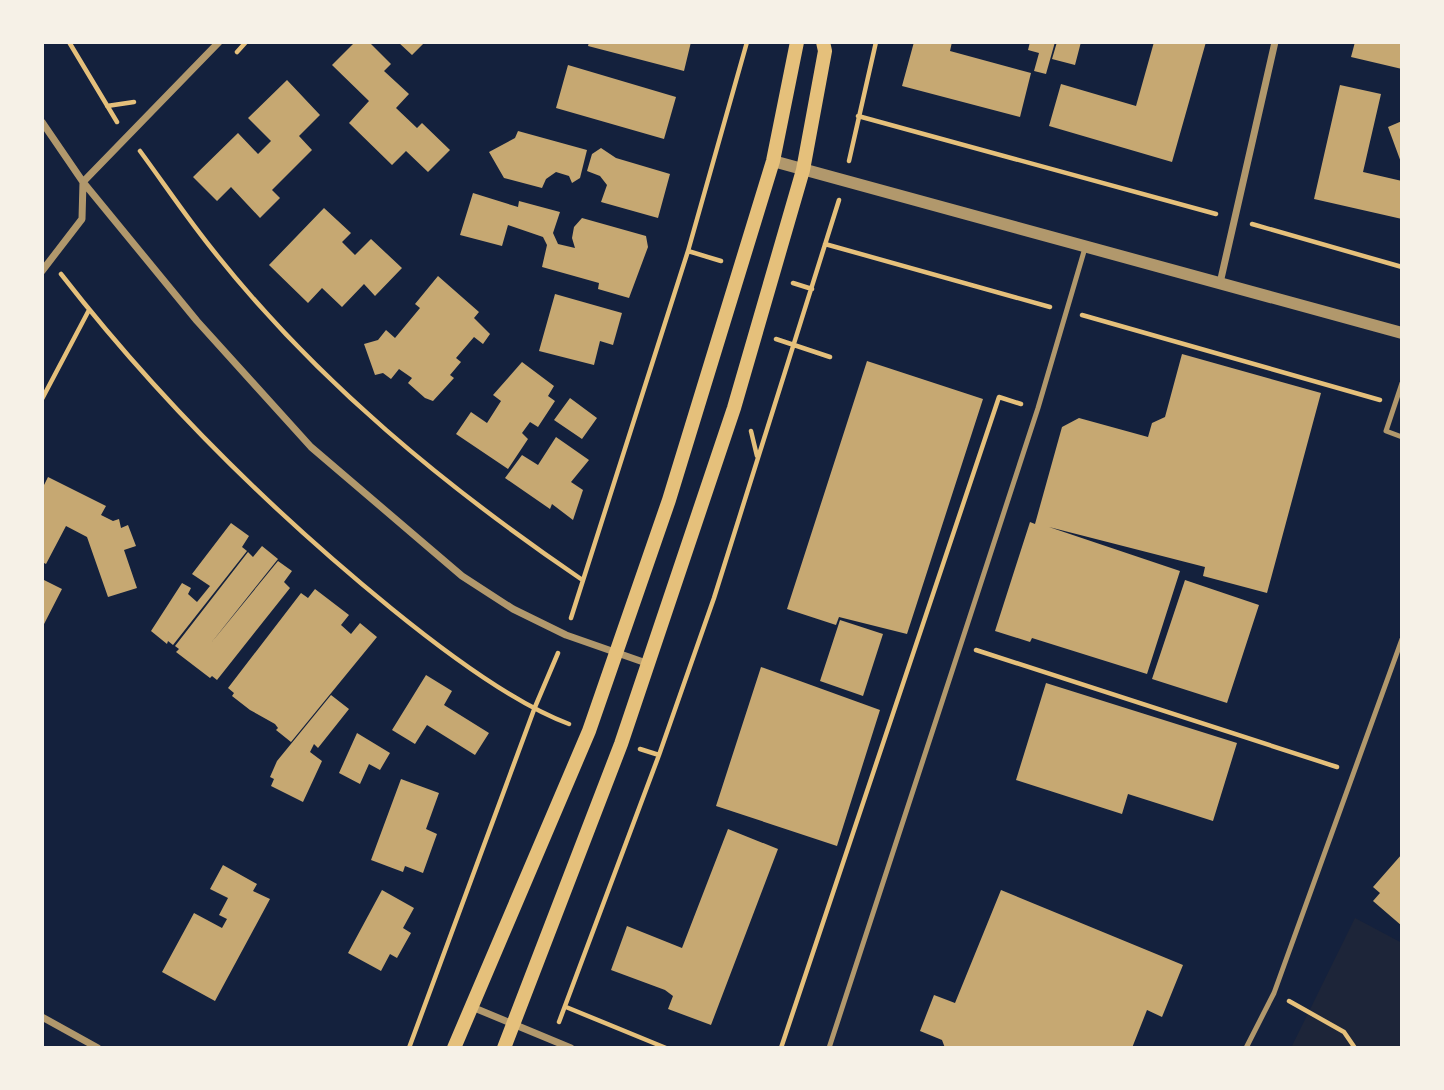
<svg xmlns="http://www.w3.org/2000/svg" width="1444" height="1090" viewBox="0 0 1444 1090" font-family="Roboto,sans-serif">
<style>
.green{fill:#1d2539}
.building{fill:#c6a872}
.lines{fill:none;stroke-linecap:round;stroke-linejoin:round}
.path{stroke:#e5c07b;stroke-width:4.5}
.service{stroke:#b1986c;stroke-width:5}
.minor{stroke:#b1986c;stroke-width:7}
.tertiary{stroke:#b1986c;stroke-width:12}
.secondary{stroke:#e5c07b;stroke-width:14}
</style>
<rect width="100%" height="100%" fill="#14213d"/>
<path class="green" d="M1355 918 1402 943V1048H1291Z"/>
<path class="building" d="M355 42H369L391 64 384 71 409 94 396 108 417 128 422 123 450 150 428 172 406 151 392 165 349 123 369 101 332 65Z
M398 42H425L412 55Z
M589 42H691L684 71 588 46Z
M914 42H952L950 51 1031 73 1020 117 902 86Z
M1030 42H1055L1046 74 1034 71 1039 53 1028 50Z
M1057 42H1081L1075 65 1052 59Z
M1154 42H1206L1172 162 1049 126 1061 84 1136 106Z
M1355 42H1402V69L1351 57Z
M568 65 676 97 664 139 556 108Z
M287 80 320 115 299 136 312 150 272 190 280 198 260 218 231 187 217 201 193 177 238 133 258 154 271 141 248 118Z
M1340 85 1381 94 1363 172 1402 181V219L1314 199Z
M1402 121V165L1388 127Z
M518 131 587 150 580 178 572 183 569 176 556 172 546 179 542 188 504 178 489 152 515 138Z
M601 148 616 158 670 174 658 218 601 202 607 185 600 176 587 171 592 154Z
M473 193 518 207 519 201 560 212 553 233 558 244 575 248 572 238 574 227 582 218 646 236 648 247 629 298 598 289 599 283 542 267 547 245 543 237 508 225 502 246 460 235Z
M324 208 351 233 342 242 355 255 371 239 402 268 375 296 364 284 342 307 322 288 308 303 269 265Z
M438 276 479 312 474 318 490 334 483 344 474 337 456 358 461 362 450 375 454 378 433 401 425 398 408 383 412 378 399 369 391 379 383 373 375 375 364 344 378 340 386 330 395 338 420 308 415 304Z
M555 294 622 313 613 345 600 341 594 365 539 351Z
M1182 354 1321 393 1267 593 1203 576 1205 567 1049 527 1180 571 1147 674 1032 638 1030 642 995 631 1030 522 1035 524 1062 427 1079 418 1148 437 1152 423 1165 417Z
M867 361 983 399 907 634 839 617 836 625 787 609Z
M522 362 554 386 548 396 555 401 538 427 530 422 522 433 528 439 508 469 456 434 471 412 487 423 501 401 493 395Z
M570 398 597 418 582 439 554 420Z
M556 437 589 460 571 482 583 490 573 520 552 504 550 509 505 478 522 455 538 465Z
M48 477 106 506 101 515 113 521 119 519 121 528 128 525 136 546 124 550 137 588 108 597 87 537 66 526 46 564 42 562V489Z
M231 523 249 536 242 547 247 551 173 645 168 641 167 644 151 631 182 583 191 588 188 594 197 602 210 586 192 574Z
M262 546 278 559 211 643 278 561 292 571 284 582 290 588 217 680 212 676 210 678 176 652 179 649 175 646 248 552 253 557Z
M42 579 62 589 42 628Z
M1185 580 1259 605 1227 703 1152 679Z
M315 589 349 615 341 625 351 634 360 623 377 637 291 742 276 730 278 728 275 724 250 710 232 696 234 693 228 688 301 593 308 598Z
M840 620 883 634 863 696 820 681Z
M761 667 880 710 837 846 716 806Z
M426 675 452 691 444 705 489 733 475 755 427 725 415 744 392 730Z
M1046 683 1237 743 1213 821 1128 794 1122 814 1016 780Z
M331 695 349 709 318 748 314 744 310 752 322 761 303 802 271 786 274 779 270 777 277 761Z
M357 733 390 753 380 770 369 764 360 784 339 773Z
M401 779 439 793 426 829 437 834 423 873 405 866 403 872 371 860Z
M728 829 778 849 711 1025 668 1009 673 996 665 990 611 970 627 926 682 948Z
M1402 854V926L1373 901 1380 893 1373 887Z
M223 865 257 884 253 891 270 899 215 1001 162 972 194 913 222 928 227 919 219 915 228 898 210 889Z
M382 890 414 908 403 928 411 933 397 958 390 954 381 971 348 953Z
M1001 890 1183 965 1162 1017 1147 1010 1132 1048H945L942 1040 920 1031 934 995 955 1003Z"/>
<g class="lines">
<path class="path" d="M69 42 117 122
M237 52 246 42
M107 106 134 102
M858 116 1216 214
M140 151C165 185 189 221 216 254 319 383 446 487 581 579
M849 161 876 42
M1252 224 1402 267
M825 244 1050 307
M688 251 721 261
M61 274C159 400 268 508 392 609 440 648 512 703 569 724
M793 283 812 289
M1082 315 1380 400
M776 339 830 357
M42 399 89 310
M751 431 757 456
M571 618 688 251 747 42
M976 650 1337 767
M640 749 659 755
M1289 1001 1344 1032 1355 1048
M566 1007 666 1048
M559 1022 659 755 714 598 839 200
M409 1048 535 707 558 653
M781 1048 999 397 1021 404"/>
<path class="service" d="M1402 383 1386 431 1402 437
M829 1048 1038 408 1085 248
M1246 1048 1274 993 1402 639"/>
<path class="minor" d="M42 122 83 182 197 321 311 447 462 576 513 609 566 635 649 664
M42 271 82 219 83 182 219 42
M1220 283 1275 42
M472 1007 571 1048
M42 1017 98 1048"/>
<path class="tertiary" d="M773 161 1402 333"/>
<path class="secondary" d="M454 1048 589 731 669 500 773 161 797 42
M504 1048 621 744 734 408 803 170 825 51 823 42"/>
</g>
<rect width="1444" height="1090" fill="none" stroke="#f6f1e7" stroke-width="88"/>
</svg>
